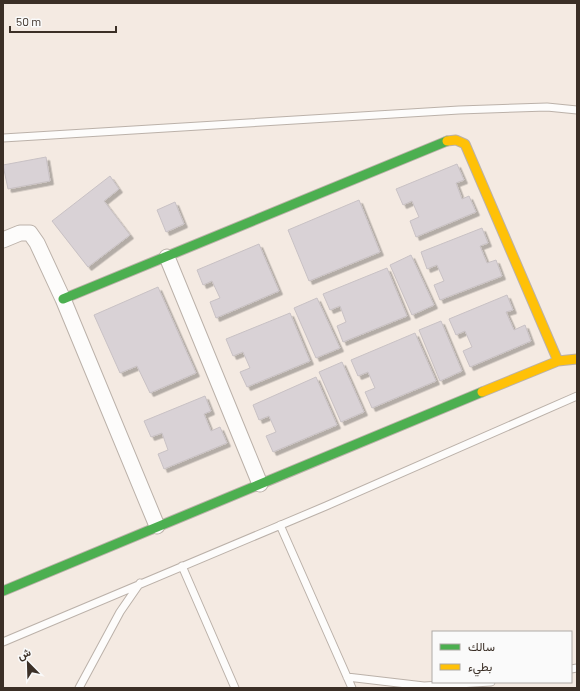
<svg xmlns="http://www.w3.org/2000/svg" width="580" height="691" viewBox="0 0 580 691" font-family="Barlow,Vazirmatn,sans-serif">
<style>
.building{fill:#d9d2d6;stroke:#c8c1c4;filter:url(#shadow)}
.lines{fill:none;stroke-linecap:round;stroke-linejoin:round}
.lane-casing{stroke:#bbb1a9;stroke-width:9}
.street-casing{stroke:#bbb1a9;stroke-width:17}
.fast-casing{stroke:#bbb1a9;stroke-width:11}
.slow-casing{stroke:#bbb1a9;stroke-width:11}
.lane{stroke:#fdfcfb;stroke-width:7}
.street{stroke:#fdfcfb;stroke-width:15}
.fast{stroke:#4caf50;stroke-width:9}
.slow{stroke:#ffc107;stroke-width:9}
</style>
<defs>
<filter id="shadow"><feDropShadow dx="3.5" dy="3.5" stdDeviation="0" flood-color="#0004"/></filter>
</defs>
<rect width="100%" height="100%" fill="#f4eae2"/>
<path class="building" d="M46 157 50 181 8 189 3 165Z
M457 164 464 180 456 183 462 199 469 196 476 212 416 237 410 221 419 217 412 201 403 205 396 189Z
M110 176 119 189 104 201 130 235 88 267 52 221Z
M359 200 380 252 309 281 288 230Z
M175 202 184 224 166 232 157 210Z
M482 228 488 243 480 246 487 263 496 260 502 276 440 300 434 285 444 281 437 265 427 269 421 252Z
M259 244 279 291 216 318 210 302 220 298 212 281 203 285 197 270Z
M411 255 434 305 412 315 390 265Z
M387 268 407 316 343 342 337 326 346 322 340 306 330 310 323 294Z
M158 287 196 373 150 393 137 366 120 373 94 315Z
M507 295 513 310 506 312 514 330 525 325 531 341 470 367 463 351 472 347 465 331 456 335 449 319Z
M317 298 340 348 316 358 294 308Z
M290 313 310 361 247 387 240 372 250 368 243 352 233 356 226 339Z
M441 321 462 371 440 381 419 330Z
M415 333 436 381 372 408 365 392 375 388 368 372 358 376 351 360Z
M342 362 364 412 341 422 319 372Z
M316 377 337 425 273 452 266 436 276 432 269 416 259 420 253 405Z
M205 396 211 411 204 414 211 431 220 427 227 443 164 469 158 454 168 450 162 433 151 437 144 421Z"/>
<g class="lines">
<defs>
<path id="lane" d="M3 138 459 110 547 107 577 110
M280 525 352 688
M182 566 235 688
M3 642 326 506 577 396
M571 669 577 668
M347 677 424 686 491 682
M79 688 120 612 140 583"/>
<path id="street" d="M3 240 20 233H30L37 243 63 299 157 526
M167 257 260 484"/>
<path id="fast" d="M63 299 447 141
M3 591 482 392"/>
<path id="slow" d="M447 141 456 140 465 144 558 361 577 359
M482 392 558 361"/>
</defs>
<use href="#lane" class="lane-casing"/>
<use href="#street" class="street-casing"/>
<use href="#fast" class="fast-casing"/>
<use href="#slow" class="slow-casing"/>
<use href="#lane" class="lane"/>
<use href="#street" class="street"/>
<use href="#fast" class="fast"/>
<use href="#slow" class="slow"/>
</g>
<rect width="580" height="691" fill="none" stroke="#3b2f26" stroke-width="8"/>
<rect x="432" y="631" width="140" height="52" fill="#fafafa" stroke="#aea9a5"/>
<rect x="440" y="644" width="20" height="6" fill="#4caf50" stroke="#aea9a5"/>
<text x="468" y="651" font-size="12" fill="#3b2f26">سالك</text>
<rect x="440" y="664" width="20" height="6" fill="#ffc107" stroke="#aea9a5"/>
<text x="468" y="671" font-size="12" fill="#3b2f26">بطيء</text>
<g transform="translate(28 663) rotate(337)" stroke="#fafafa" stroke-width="3" paint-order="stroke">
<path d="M0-3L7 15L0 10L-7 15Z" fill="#3b2f26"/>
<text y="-6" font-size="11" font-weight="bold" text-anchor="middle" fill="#3b2f26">ش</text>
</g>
<path d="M10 26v6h106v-6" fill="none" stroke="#3b2f26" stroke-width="2"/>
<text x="16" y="26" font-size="12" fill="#3b2f26" stroke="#fafafa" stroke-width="3" paint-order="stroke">50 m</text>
</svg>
